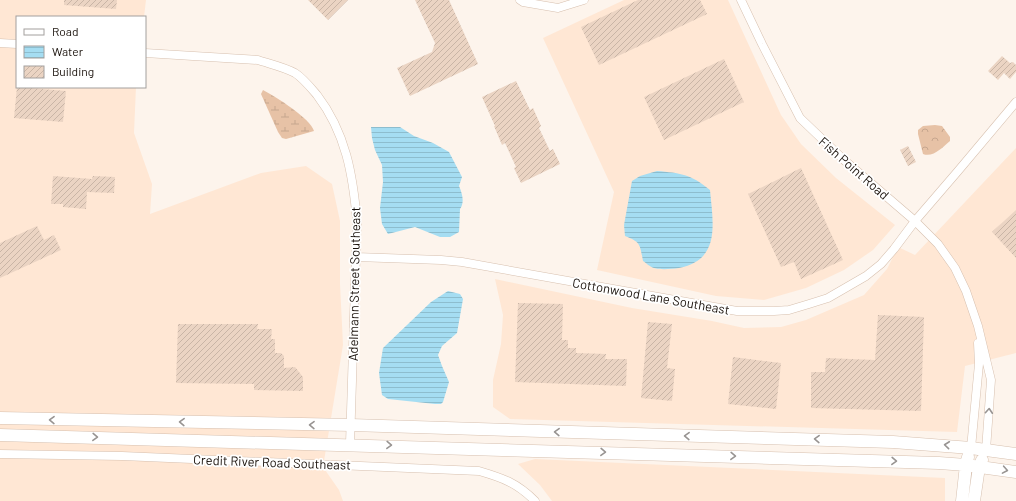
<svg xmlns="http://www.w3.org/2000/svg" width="1016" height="501" viewBox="0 0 1016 501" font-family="Barlow,sans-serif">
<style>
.built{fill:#ffe7d4}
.wetland{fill:url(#wetland-marsh)}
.park{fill:url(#park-crowns)}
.water{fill:url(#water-rules)}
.building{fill:url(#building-hatch)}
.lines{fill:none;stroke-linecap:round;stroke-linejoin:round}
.street-casing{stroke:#d7c0af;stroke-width:9}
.secondary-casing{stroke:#d7c0af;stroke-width:13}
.street{stroke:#fff;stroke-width:8}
.secondary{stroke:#fff;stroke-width:12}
.oneway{stroke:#989492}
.labels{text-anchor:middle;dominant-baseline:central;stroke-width:3.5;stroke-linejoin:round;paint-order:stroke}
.street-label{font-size:13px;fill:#1a120c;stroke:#fff}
</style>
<defs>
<pattern id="wetland-marsh" width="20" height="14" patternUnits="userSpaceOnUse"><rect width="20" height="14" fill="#e7c2a6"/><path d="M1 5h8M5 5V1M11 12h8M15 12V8" fill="none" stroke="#c6a68e"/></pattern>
<pattern id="park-crowns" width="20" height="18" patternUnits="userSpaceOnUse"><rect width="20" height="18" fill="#e7c2a6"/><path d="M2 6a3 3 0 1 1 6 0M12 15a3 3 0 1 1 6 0" fill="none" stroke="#c6a68e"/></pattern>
<pattern id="water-rules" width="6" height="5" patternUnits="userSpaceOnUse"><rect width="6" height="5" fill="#a5ddf2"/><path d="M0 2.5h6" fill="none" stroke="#8dbdce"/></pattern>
<pattern id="building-hatch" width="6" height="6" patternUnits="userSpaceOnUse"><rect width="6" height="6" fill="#ebd4c3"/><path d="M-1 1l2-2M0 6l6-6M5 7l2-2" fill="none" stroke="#c9b5a6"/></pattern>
</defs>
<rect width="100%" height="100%" fill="#fdf4ec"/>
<path class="built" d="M0 0H146L144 17H17V87H136L134 133 152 184 150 214 261 173 306 166 332 184 340 221V284L343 345 323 467 339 490 343 501H0Z
M624 0H728L781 115 801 144 836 178 895 225 873 250 844 270 806 288 764 300 716 296 597 270 614 192 543 38Z
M1016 148V353L965 366 957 432 510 419 493 407V380L501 344 503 315 495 279 632 308 712 321 744 328 781 327 806 320 864 295 887 269 898 247 915 255Z
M535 459 945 478V501H552L540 485 518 464Z"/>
<path class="wetland" d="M263 90C276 97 310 118 314 131L286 139 282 138 278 132 261 94Z"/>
<path class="park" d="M935 125 942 126 950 137V141C943 147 933 158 923 154L918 134V130L923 126Z"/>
<path class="water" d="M371 127H400L414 136 433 143 449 152 462 177 459 186C462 193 465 202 460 209L459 232 450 237H440L415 227 388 234 382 224 380 208 383 182 382 165 375 150 372 138Z
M657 171C680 173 691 174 710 190 713 223 721 260 679 268 671 269 661 270 654 268 650 267 646 263 643 261 640 245 641 242 625 236L624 225 632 181 640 176Z
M448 291 460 294 463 299 457 333 442 346 438 355 442 366 449 382 443 402 441 404H435L388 399 382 395 379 373 383 348 431 302Z"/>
<path class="building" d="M64 0H117L116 9 64 5Z
M308 0H348L328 20Z
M415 0H449L478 64 410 96 397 68 432 52 435 43Z
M638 0H700L707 14 599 65 581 27Z
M1002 56 1010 63 1013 62 1016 65V72L1010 79 1004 73 998 80 988 71Z
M724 59 744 102 664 140 644 97Z
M516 81 530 110 533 108 541 126 539 128 550 151 553 149 560 164 521 183 514 168 516 167 505 143 502 145 494 126H495L482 97Z
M17 87 66 91 63 122 14 118Z
M908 146 916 162 908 166 900 150Z
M801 168 843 260 801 279 794 262 781 267 748 194Z
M53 176 92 179 93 176 115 177 114 193 87 192 86 209 63 207V204H51Z
M1016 210V258L992 232Z
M37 226 44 240 54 235 61 250 0 278V243Z
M518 303 563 304 562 340H568V348H576V353L606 354 605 359H627L626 386 515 382Z
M878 315 924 317 921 411 811 408V372H825L826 358 875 360Z
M648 322 672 324 667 368 675 369 672 401 641 398Z
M178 324H258L257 329H272L271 339H275V353H281L284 356V368L295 367 303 377V391L254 390V384L176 383Z
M733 357 781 363 776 409 728 404Z"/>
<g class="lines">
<defs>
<path id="street" d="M520 0 523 2 558 8 584 0
M741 0 762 44 800 118 844 160 915 221 938 244 955 268 966 291 978 326 991 380 986 450
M0 43 17 44
M145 53 258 60C270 64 284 67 295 73 303 78 311 88 317 95 346 133 353 175 357 222L350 444
M356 257 441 260 462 262 737 311H774L789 310 809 304 828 298 866 276 881 264 894 249 915 221 958 171 1016 102
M971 448 979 364 978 343
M0 454 122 456 479 471C503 478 517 483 535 501"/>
<path id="secondary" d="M0 418 351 425 893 442 971 448 1016 454
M0 435 939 463 966 465 1016 472
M962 501 966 465 968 457
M974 501 979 467 982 460"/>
</defs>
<use href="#street" class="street-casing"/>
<use href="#secondary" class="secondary-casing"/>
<use href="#street" class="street"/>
<use href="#secondary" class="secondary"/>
</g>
<defs><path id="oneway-chevron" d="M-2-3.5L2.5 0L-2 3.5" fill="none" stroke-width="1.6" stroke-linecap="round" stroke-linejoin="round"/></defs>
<g class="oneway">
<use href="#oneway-chevron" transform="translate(989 411) rotate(-86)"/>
<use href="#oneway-chevron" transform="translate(52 420) rotate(-179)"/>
<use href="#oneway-chevron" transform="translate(182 422) rotate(-178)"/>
<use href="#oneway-chevron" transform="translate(312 425) rotate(-179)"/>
<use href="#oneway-chevron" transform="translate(557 432) rotate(-178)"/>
<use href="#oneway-chevron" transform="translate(687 436) rotate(-178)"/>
<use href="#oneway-chevron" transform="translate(95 437) rotate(2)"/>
<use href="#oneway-chevron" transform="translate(817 439) rotate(-178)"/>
<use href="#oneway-chevron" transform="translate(389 445) rotate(2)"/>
<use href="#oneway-chevron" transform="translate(947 445) rotate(-174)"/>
<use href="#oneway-chevron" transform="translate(603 452) rotate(2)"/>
<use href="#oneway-chevron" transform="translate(733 456) rotate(2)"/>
<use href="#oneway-chevron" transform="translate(894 461) rotate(2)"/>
<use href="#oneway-chevron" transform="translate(1005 470) rotate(10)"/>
</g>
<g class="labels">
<g class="street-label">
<text transform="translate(854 168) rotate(41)">Fish Point Road</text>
<text transform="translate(354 284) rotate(-89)">Adelmann Street Southeast</text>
<text transform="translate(651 296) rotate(10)">Cottonwood Lane Southeast</text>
<text transform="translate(272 462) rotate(2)">Credit River Road Southeast</text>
</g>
</g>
<rect x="16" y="16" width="130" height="72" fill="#ffffff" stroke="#a3a09e"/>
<rect x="24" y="29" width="20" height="6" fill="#ffffff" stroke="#a3a09e"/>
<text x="52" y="36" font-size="12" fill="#1a120c">Road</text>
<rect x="24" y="46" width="20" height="12" fill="url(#water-rules)" stroke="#a3a09e"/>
<text x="52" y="56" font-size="12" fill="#1a120c">Water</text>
<rect x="24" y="66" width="20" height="12" fill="url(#building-hatch)" stroke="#a3a09e"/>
<text x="52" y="76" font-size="12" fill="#1a120c">Building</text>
</svg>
